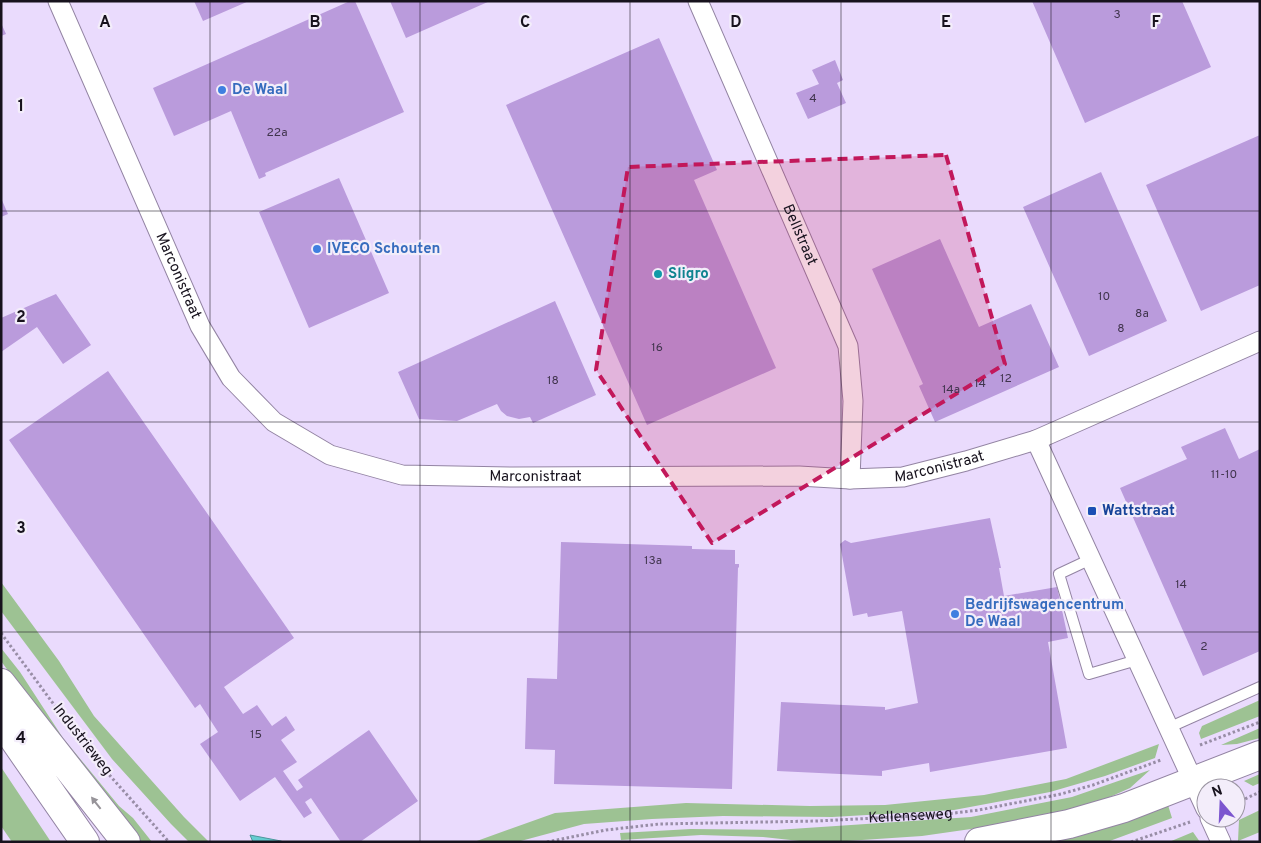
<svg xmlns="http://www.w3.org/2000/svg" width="1261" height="843" viewBox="0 0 1261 843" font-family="Overpass,sans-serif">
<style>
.green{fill:#9dc293}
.water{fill:#65cdd1;stroke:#4e959b}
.building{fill:#ba9bdc}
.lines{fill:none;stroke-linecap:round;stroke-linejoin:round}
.lane-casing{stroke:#9384a3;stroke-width:12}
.street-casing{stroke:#9384a3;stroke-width:21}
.secondary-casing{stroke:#9384a3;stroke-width:30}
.path{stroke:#988da6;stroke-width:3;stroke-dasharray:2.5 2.5;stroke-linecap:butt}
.lane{stroke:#fff;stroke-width:10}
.street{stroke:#fff;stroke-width:19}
.secondary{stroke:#fff;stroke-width:28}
.oneway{fill:#979499}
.marked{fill:#c2185b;fill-opacity:0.2;stroke:#c2185b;stroke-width:4;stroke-dasharray:10 6;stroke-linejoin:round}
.grid{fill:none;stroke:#17121d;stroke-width:1;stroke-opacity:0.55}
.shop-dot{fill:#3f7fe0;stroke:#f3edfa;stroke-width:2}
.culture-dot{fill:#0f9aa8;stroke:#f3edfa;stroke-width:2}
.transit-dot{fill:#1a4fb4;stroke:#f3edfa;stroke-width:2}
.labels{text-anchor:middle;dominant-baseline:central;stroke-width:4.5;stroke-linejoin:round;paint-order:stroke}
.number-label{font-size:12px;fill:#40344d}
.shop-label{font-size:15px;font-weight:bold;fill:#366cbe;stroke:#f3edfa;text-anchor:start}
.street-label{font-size:15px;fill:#17121d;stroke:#f3edfa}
.culture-label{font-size:15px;font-weight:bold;fill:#0d838f;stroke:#f3edfa;text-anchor:start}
.transit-label{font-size:15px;font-weight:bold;fill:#164399;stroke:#f3edfa;text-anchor:start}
.grid-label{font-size:16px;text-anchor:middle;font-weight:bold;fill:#17121d;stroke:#f3edfa;stroke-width:4.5;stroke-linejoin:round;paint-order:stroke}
</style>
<rect width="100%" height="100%" fill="#eadbfd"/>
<path class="green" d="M1 582 59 661 94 716 184 817 209 842H189L171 824 112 759 1 611Z
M1 648 20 672 63 738 119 806 133 818 152 842H136L58 740 1 661Z
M1260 700V716L1201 739 1199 733 1202 726Z
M1260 728V738L1237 744 1221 745Z
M1159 744 1155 758 1105 776 1050 792 954 810 832 817 723 816 652 819 584 824 517 842H474L555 813 686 803 810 806 885 805 984 795 1066 779Z
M1 767 51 842H12L1 826Z
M1150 770 1130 788 1101 801 1065 812 1027 821 922 836 832 842H809L763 837 701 835 621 840 620 833 691 829 776 830 971 817 1072 797Z
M1260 774V783L1253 786 1244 781Z
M1168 805 1172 818 1107 842H1057Z
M1260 810V832L1238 841 1239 820Z
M1193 832 1200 842H1169Z"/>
<path class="water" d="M250 835 281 841 283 842H253Z"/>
<path class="building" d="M194 1H249L203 21Z
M350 1H355L404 112 265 173 266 176 259 179 231 111 174 136 153 88Z
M390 1H490L406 38Z
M1032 1H1182L1211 67 1085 123Z
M1 23 6 34 1 36Z
M659 38 717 170 694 180 776 368 647 425 506 105Z
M835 60 843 80 837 83 846 103 808 119 796 93 819 84 812 70Z
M1260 135V285L1201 311 1146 185Z
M1101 172 1167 321 1089 356 1023 207Z
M339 178 389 293 309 328 259 212Z
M1 198 8 214 1 217Z
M940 239 979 327 1031 304 1059 367 935 422 919 386 923 384 872 269Z
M56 294 91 345 63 364 37 327 1 352V318Z
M555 301 596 395 533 423 530 417 519 419 507 416 501 411 497 404 457 421 419 419 398 372Z
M108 371 294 638 224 687 243 714 257 705 272 726 286 716 295 730 281 740 297 762 283 771 297 791 303 787 298 780 369 730 418 801 360 842H341L311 798 305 802 312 813 304 818 275 777 240 801 200 744 218 732 200 704 195 708 9 440Z
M1225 428 1239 459 1260 449V651L1203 676 1120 488 1187 459 1181 447Z
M990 518 1001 568H999L1004 596 1057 587 1068 638 1048 642 1067 748 930 772 929 763 882 771V776L777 771 781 702 885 707V710L918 703 902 611 868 617 867 613 853 616 840 544 845 540 851 543Z
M561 542 692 546V549L735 550V564H739V568L738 567 732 789 554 784 555 750 525 749 527 678 557 679Z"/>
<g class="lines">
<defs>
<path id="lane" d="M1091 559 1059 574 1089 674 1137 660
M1168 728 1260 687"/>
<g id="street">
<path id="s2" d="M58 1 200 326 231 378 274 422 330 455 402 475 513 477 799 476 850 479 903 477 966 461 1036 440 1260 341"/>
<path id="s3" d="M698 1 848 346 853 401 850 479"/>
<path d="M1036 440 1206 809"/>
<path d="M1210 818 1221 842"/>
</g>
<path id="secondary" d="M1 683 126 842
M1 721 85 842
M979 842 1069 824 1124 808 1260 755"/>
</defs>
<use href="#lane" class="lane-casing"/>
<use href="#street" class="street-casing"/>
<use href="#secondary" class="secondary-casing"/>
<g class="path">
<path d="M1 633 78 737"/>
<path d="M1200 745 1260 722"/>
<path d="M96 760 169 842"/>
<path d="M1236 803 1260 792"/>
<path id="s1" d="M547 842 606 830 659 824 817 821 938 815 979 810 1061 794 1093 785 1161 760"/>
<path d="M1131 842 1190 822"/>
</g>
<use href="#lane" class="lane"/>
<use href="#street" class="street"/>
<use href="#secondary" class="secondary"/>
</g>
<defs><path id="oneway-solid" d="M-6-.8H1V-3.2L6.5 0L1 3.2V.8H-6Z" transform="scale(1.25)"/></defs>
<use class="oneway" href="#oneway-solid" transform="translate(96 803) rotate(-128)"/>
<path class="marked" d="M946 155 1005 364 712 543 596 370 628 167Z"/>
<path class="grid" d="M210 1V842M420 1V842M630 1V842M841 1V842M1051 1V842M1 211H1260M1 422H1260M1 632H1260"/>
<g class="shop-dot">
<circle cx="222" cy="90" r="5"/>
<circle cx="317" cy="249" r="5"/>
<circle cx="955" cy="614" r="5"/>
</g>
<circle class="culture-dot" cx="658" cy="274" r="5"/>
<rect class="transit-dot" x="1087" y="506" width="10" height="10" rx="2.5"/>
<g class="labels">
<g class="number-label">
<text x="1117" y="15">3</text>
<text x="813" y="99">4</text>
<text x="277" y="133">22a</text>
<text x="1104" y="297">10</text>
<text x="1142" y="314">8a</text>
<text x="1121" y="329">8</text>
<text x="657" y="348">16</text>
<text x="1006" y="379">12</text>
<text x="553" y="381">18</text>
<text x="980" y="384">14</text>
<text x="951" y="390">14a</text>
<text x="1224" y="475">11-10</text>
<text x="653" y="561">13a</text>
<text x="1181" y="585">14</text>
<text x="1204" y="647">2</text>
<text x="256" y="735">15</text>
</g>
<g class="shop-label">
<text x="232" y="90">De Waal</text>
<text x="327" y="249">IVECO Schouten</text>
<text x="965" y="605">Bedrijfswagencentrum<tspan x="965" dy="17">De Waal</tspan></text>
</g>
<g class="street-label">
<text stroke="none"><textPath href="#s3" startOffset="255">Bellstraat</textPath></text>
<text stroke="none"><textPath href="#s2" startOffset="300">Marconistraat</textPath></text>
<text stroke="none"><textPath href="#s2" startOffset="1155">Marconistraat</textPath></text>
<text stroke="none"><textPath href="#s2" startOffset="750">Marconistraat</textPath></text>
<text transform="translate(82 740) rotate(52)">Industrieweg</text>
<text stroke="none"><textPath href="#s1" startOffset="365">Kellenseweg</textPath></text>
</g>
<g class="culture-label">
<text x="668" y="274">Sligro</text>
</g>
<g class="transit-label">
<text x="1102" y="511">Wattstraat</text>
</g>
</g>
<g class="grid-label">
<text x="105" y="27">A</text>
<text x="315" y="27">B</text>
<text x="525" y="27">C</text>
<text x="736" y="27">D</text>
<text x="946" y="27">E</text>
<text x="1156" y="27">F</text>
<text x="21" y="111">1</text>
<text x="21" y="322">2</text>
<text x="21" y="533">3</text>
<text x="21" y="743">4</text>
</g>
<rect width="1261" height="843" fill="none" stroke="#17121d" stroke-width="5"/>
<g transform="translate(1221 803) rotate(341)"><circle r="24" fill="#f3edfa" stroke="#9b95a2"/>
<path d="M0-4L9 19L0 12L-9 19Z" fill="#7c56cf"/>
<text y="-8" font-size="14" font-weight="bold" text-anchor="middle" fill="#17121d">N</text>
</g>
</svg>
